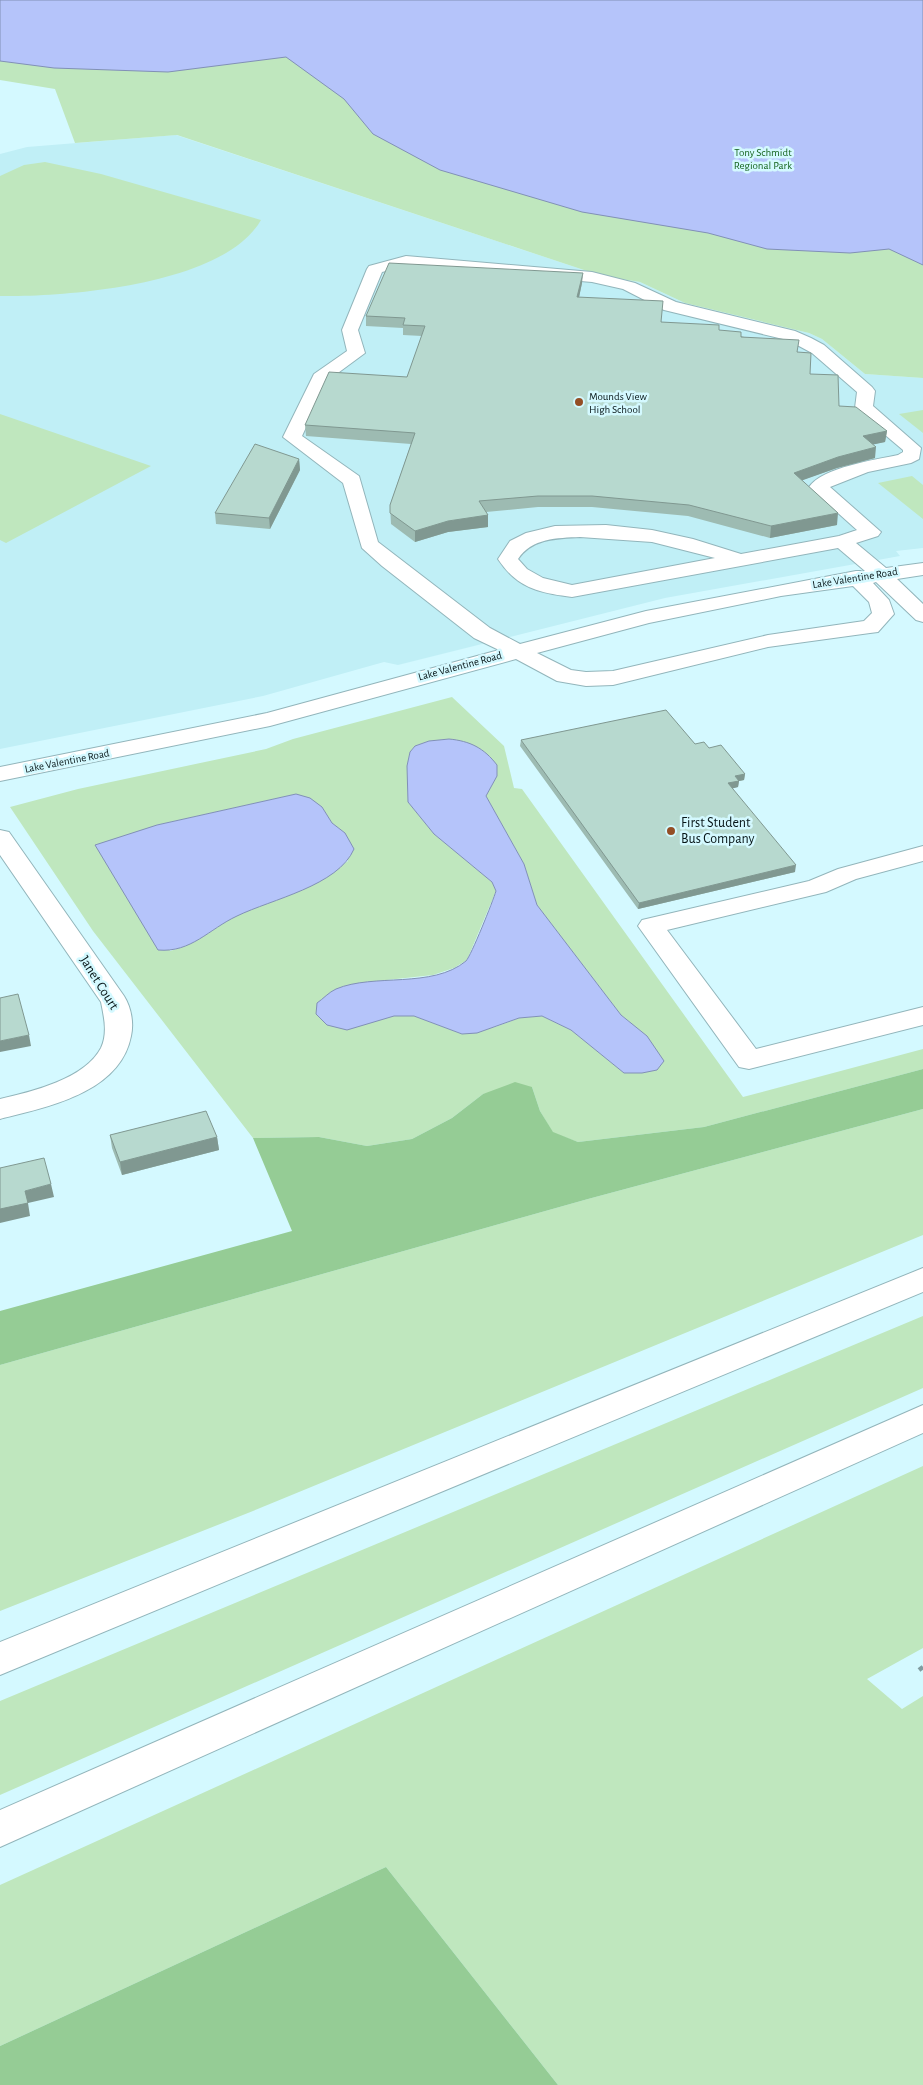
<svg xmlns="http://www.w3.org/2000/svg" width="923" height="2085" viewBox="0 0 923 2085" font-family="'Alegreya Sans',sans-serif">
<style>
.built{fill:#c0eff6}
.green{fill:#bfe7be;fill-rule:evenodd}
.forest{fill:#95cc95}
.water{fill:#b5c4fa;stroke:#8190b6}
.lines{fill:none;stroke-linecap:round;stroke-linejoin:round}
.minor-casing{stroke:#92b5bb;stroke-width:2}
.highway-casing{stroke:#92b5bb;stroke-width:2}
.path{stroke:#809ca0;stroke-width:4.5;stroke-dasharray:5 5;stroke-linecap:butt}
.minor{fill:#fff;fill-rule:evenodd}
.highway{fill:#fff;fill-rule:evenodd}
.wall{fill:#9dbbb2}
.shaded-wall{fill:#809891}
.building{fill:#b7d9cf;stroke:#809891}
.poi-dot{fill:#944e25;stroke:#d4f9ff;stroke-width:2}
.labels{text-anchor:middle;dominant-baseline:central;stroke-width:5;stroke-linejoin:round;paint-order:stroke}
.far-park-label{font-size:11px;fill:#186621;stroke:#d4f9ff}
.far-poi-label{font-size:11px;fill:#081618;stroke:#d4f9ff;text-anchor:start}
.far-street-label{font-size:11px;fill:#081618;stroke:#d4f9ff}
.poi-label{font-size:14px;fill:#081618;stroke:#d4f9ff;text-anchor:start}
.street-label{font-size:14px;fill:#081618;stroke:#d4f9ff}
</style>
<rect width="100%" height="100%" fill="#d4f9ff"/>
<path class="built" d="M176 135 602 276 640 282 685 303 809 333 822 339 865 374 923 378V548L896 551 900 556 665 598 398 665 384 662 263 696 0 749V154L27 147Z"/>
<path class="green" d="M0 0H923V378L865 374 822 339 809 333 685 303 640 282 602 276 177 135 75 143 55 89 0 80Z
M45 162 101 174 261 220C224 285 67 297 0 296V176L24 165Z
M923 410V433L899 414Z
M0 414 151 466 6 543 0 540Z
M912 476 923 485V519L878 483Z
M452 697 504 746 514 788 522 789 743 1097 923 1049V1069L704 1127 578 1142 553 1133 540 1111 532 1087 483 1094 452 1118 412 1139 367 1146 319 1137 253 1138 93 931 10 807 78 789 266 749 293 739ZM449 739 497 776 486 796 524 864 537 905 621 1015 630 1022 624 1073 571 1030 542 1016 519 1018 495 1027 462 1034 414 1016H394L359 983 433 975 454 968 467 960 496 891 492 882 434 834 408 802 407 766 410 752 415 746 429 741ZM296 794 322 807 332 823 345 833 348 861C331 873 315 885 295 893 275 902 254 906 234 917 211 930 197 944 170 951L157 825Z
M923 1109V1235L253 1511 0 1611V1365L588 1199Z
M923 1316V1388L0 1795V1701Z
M923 1466V1648L867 1679 902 1709 923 1696V2085H558L386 1867 0 2046V1885Z"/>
<path class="forest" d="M923 1069V1109L588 1199 0 1365V1311L292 1231 253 1138 319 1137 367 1146 412 1139 452 1118 483 1094 515 1082 532 1087 540 1111 553 1132 578 1142 704 1127Z
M386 1867 558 2085H0V2046Z"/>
<path class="water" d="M0 0H923V265L889 249 850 253 767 249 708 233 582 212 440 170 373 134 344 99 286 57 168 72 54 68 0 61Z
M449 739C470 741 484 748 497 765V776L486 796 524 864 537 905 621 1015 647 1036 664 1061 657 1070 642 1073H624L571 1030 542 1016 519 1018 477 1033 462 1034 414 1016H394L347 1030 327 1025 316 1014 317 1003C323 999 329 992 336 989 374 973 432 989 466 961 471 956 493 901 496 891L492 882 434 834 408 802 407 766 410 752 415 746 429 741Z
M296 794 310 798 322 807 332 823 345 833 354 849C338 886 272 899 237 916 209 929 191 953 158 950L95 845 157 825Z"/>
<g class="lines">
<defs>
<path id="minor" d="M406 256 592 272 635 283 676 302 795 331 811 338 824 345 872 387 875 391 873 406 921 448 919 459 911 463 868 472 830 487 881 532 878 536 856 543 886 568 923 563V575L897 579 923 604V622L916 620 876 582 873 583 889 600 894 614 878 632 870 633 768 647 613 685 586 686 557 681 516 659 270 726 0 781V767L267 713 499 650 474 638 382 566 362 548 343 483 283 437 314 374 347 351 342 330 367 269 369 266ZM406 266 592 282 623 289 664 310 783 339 799 346 812 353 857 392 855 408 858 412 903 450V452L898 455C875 460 823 467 809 487L857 530 839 536 741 554 693 539 652 530 606 525 555 526 526 533 510 541 498 559C517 588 539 593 572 597L838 548 865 571H856L646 611 520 644 490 628 378 542 359 476 302 436 327 381 365 353 358 330 382 272ZM580 537 652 542 715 558 572 585 543 578 527 569 518 559C532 538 557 538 580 537ZM853 586 869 602 872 613 864 621 768 635 613 671 586 672 571 670 537 653 649 623 781 596Z
M0 830 9 832 124 996C131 1007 134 1023 131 1036 120 1093 47 1107 0 1119V1099C31 1092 85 1079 101 1048 108 1033 104 1017 101 1002L0 855Z
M923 846V861L856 879 826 892 667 930 756 1049 923 1007V1025L749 1069 739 1067 638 926 642 920 809 881 838 869Z"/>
<path id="highway" d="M923 1268V1292L0 1675V1642Z
M923 1405V1433L0 1847V1810Z"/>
</defs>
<use href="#minor" class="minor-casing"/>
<use href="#highway" class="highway-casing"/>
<path class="path" d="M919 1670 923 1667"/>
<use href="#minor" class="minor"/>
<use href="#highway" class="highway"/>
</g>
<path class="wall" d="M582 283 579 297 662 322 719 330 798 352 810 374 839 406 887 431 885 442 873 444 875 458 837 468 802 480 837 525 770 538 688 516 592 507H538L486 512 488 515V527L448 532 415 542 391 524 390 505 411 444 306 436 305 425 407 377 422 336 403 335V328L366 326V316Z
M299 459 300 470 270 529 216 524 215 513Z
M521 740 695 744 709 748 745 774 744 780 739 781 738 787 732 788 795 872 638 909 520 746Z
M110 1135 217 1137 219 1150 122 1175 112 1148Z"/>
<path class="shaded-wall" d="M583 273 582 283 577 307V297Z
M887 431 885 442 862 447 863 436Z
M876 447 875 458 837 468 792 484 794 473 838 457Z
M299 459 300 470 270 529 269 518Z
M838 513 837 525 770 538 771 526Z
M488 515V527L448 532 415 542V531L448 521Z
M745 774 744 780 739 781 738 787 727 790 728 783 735 776Z
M796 865 795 872 638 909 639 903Z
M29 1035 31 1046 0 1052V1041Z
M217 1137 219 1150 122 1175 120 1162Z
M51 1184 54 1197 28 1203 30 1216 0 1223V1209L25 1191Z"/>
<path class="building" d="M389 263 583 273 577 297 663 301 661 322 719 325V330L741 332V337L799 340 797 352 811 353 810 374 838 375 839 406 856 407 887 431 863 436 876 447 838 457 794 473 838 513 771 526 689 505 592 496H538L479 501 488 515 448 521 415 531 390 513V505L415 433 305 425 329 372 407 377 425 326 403 325 405 318 366 316Z
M255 444 299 459 269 518 215 513Z
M666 710 695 744 704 742 709 748 721 745 745 774 735 776 739 781 728 783 796 865 639 903 521 740Z
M18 994 29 1035 0 1041V998Z
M206 1111 217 1137 120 1162 110 1135Z
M44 1158 51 1184 25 1191 28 1203 0 1209V1168Z"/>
<g class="poi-dot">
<circle cx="579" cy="402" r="5"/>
<circle cx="671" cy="831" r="5"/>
</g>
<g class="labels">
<g class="far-park-label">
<text x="763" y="152">Tony Schmidt<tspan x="763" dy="13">Regional Park</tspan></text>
</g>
<g class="far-poi-label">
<text x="589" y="396">Mounds View<tspan x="589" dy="13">High School</tspan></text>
</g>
<g class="far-street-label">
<text transform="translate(855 578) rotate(-9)">Lake Valentine Road</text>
<text transform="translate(460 666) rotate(-15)">Lake Valentine Road</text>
<text transform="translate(67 761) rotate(-11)">Lake Valentine Road</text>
</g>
<g class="poi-label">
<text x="681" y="823">First Student<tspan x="681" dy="16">Bus Company</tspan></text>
</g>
<g class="street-label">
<text transform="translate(99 983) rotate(58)">Janet Court</text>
</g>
</g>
</svg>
